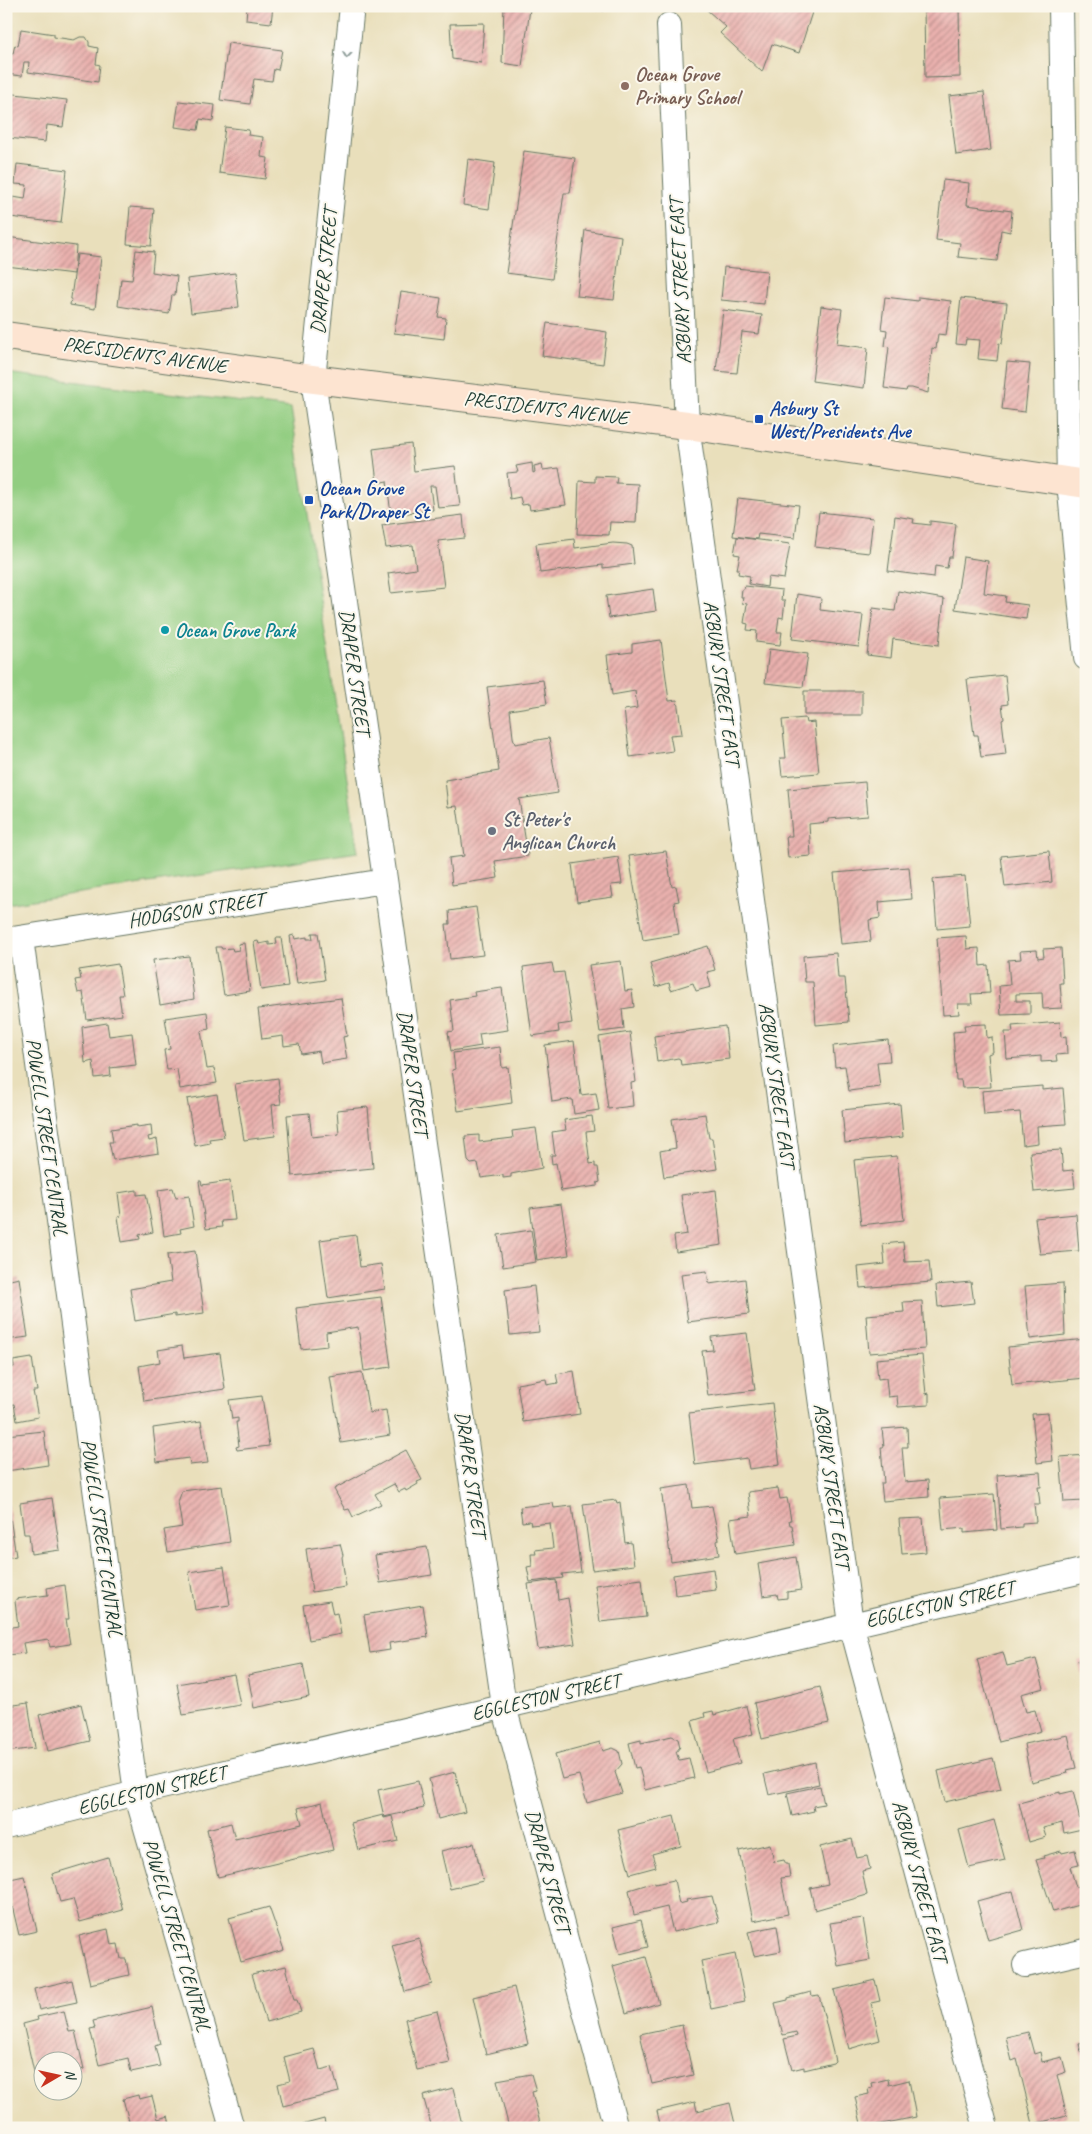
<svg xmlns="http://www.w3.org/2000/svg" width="1092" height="2134" viewBox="0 0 1092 2134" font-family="Caveat,sans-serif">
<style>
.park{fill:#92cd81;stroke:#58855a}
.building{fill:url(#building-hatch)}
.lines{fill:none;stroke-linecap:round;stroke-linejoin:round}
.street-casing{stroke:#667663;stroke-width:26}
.secondary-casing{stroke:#667663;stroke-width:30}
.street{stroke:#fff;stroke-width:24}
.secondary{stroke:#fde4d1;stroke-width:28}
.oneway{stroke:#8f9e9a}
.education-dot{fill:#8d6e63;stroke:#fbf7ec;stroke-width:2}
.transit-dot{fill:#1a4fb4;stroke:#fbf7ec;stroke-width:2}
.culture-dot{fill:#0f9aa8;stroke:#fbf7ec;stroke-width:2}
.worship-dot{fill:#6b7280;stroke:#fbf7ec;stroke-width:2}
.labels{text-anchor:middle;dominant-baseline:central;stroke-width:4;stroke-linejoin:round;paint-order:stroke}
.education-label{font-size:20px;font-weight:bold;fill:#785e54;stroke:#fbf7ec;text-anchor:start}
.street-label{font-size:20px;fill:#1f3d34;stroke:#fbf7ec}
.transit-label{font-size:20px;font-weight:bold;fill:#164399;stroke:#fbf7ec;text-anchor:start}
.culture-label{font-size:20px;font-weight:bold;fill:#0d838f;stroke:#fbf7ec;text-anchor:start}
.worship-label{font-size:20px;font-weight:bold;fill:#5b616d;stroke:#fbf7ec;text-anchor:start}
</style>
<defs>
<pattern id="building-hatch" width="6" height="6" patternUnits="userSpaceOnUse" patternTransform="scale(1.25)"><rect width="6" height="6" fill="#eab1ae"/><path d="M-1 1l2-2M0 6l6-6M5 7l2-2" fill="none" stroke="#bd918e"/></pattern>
</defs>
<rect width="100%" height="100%" fill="#fbf7ec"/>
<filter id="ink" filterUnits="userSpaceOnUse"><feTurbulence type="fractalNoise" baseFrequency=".02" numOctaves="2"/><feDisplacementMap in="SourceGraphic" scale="10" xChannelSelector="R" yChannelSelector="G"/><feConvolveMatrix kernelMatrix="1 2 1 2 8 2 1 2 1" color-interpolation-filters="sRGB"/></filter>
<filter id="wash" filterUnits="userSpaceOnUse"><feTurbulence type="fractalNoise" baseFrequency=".0096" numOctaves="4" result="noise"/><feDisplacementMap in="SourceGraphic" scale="20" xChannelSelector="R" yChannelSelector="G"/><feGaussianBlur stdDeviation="1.12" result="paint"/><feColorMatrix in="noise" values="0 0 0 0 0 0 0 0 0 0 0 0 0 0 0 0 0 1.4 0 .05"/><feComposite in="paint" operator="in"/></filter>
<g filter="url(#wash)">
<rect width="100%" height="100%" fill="#e9dfbb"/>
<path class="park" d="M6 373 291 408 358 852 6 904Z"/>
<g id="blocks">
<path class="building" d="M247 6H273L271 23 246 20Z
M504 6 530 9 522 66 502 63Z
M581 6H604V11Z
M710 6H814L799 53 772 44 762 72 720 33 726 27 707 10Z
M924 6H959L960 77 925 78Z
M484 23 481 63 452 59 450 24Z
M21 29 54 34V37L74 40 80 37H86L89 42V46L98 48 96 64 100 65 98 82 28 72 29 62H24L22 76 6 74V52L13 53 15 45 18 46Z
M228 43 282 50 278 70 274 69 272 81 254 79 250 104 220 100Z
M984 92 991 150 956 155 949 96Z
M6 93 67 100 63 127 47 125 45 142 8 138 10 120 6 119Z
M179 101 215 105 213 121 200 119 198 130 175 127Z
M225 127 249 130 248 135 263 137 261 157 268 158 265 179 219 173Z
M524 151 575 158 570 193H564L552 279 506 273Z
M468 159 495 163 489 209 463 205Z
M17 164 67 170 61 223 10 217 13 197 25 199 27 185 15 184Z
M943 180 969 183 967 205 1012 211 1010 232 1001 230 997 261 958 257 960 243 936 240Z
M130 207 154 209 151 246 127 244Z
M585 230 621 236 614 300 577 296Z
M6 237 76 246 74 274 6 266Z
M136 250 154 252 152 272 177 276 175 295H172L169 314 118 306 121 279 132 280Z
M77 254 101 257 95 309 70 305Z
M724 267 767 271 764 304 721 300Z
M235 273 239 307 191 313 187 279Z
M401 292 441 298 438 317 446 318 444 339 394 333Z
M885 297 918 301V297L951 301 946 335 938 334 936 349 932 348 928 393 912 388H907L906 391 884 388 889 347 885 346 887 330 881 329Z
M961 298 1007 303 1002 344 999 343 997 361 978 359 980 340 966 339 965 345 956 344Z
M821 306 842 309 837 344 868 348 864 388 812 381Z
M723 310 762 315 759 334 742 332 737 373 716 371Z
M547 323 607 332 603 364 542 356Z
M1007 362 1030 364 1025 412 1002 409Z
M411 444 414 471 455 466 460 506 438 508 435 486H430L433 510 391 515 387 481 377 483 373 449Z
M532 463 533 473 535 472 534 466 542 464 543 470 559 468 566 505 530 510 529 504 522 505 520 497 510 499 507 473 518 472 516 466Z
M595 476 617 477 616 483 638 484 636 523 610 522 609 535 577 534 579 481 595 482Z
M738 498 799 505 795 538 758 534 757 539 733 536Z
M819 512 873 518 869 553 815 547Z
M463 515 465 538 438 541 444 587 391 593 388 573 416 569 413 545 386 548 382 525Z
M895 516 914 519 913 523 930 525V521L956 524 952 557H949L947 568 935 566 934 577 888 571Z
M737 537 790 544 784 579 768 577 767 587 749 584 750 576 738 574 739 569H737L740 555 734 554Z
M574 539 575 548 613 543 627 544 632 546 634 564 603 568V565L540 573 536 544Z
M963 557 988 561 984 593 1006 596 1005 602 1028 605 1026 619 955 609Z
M745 586 782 590 781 601H785L783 618 779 617 777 632H782L780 645 756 642 757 631 747 630 748 624 744 623 747 604 742 603 743 597H741L742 589H744Z
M653 589 656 611 609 618 606 596Z
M898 591 944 599 939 645 893 639 891 658 867 655 873 608 895 611Z
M797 594 821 598 820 610 863 615 859 647 792 639Z
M661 640 669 701 677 700 682 734 670 735 673 751 630 757 624 710 637 708 635 691 612 695 607 655 632 652V644Z
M769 649 808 654 803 687 765 683Z
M1005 675 1008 704 1002 705 1004 719 1002 720 1006 754 981 757 978 735H974L967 679Z
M543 680 547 704 510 710 513 737 515 744 549 738 558 793 519 799 528 856 495 861 498 878 452 885 449 858 464 856 457 806 448 807 445 780 499 771 487 687Z
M804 691H862V715H804Z
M805 718 806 723 814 722 819 773 782 776 780 758H786L782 720Z
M865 782 868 816 828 819V822L809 824 811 856 788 858 786 836H792L788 789Z
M666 851 672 887 676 886 679 901 674 902 679 934 643 940 629 856Z
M1049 851 1052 882 1005 887 1001 856Z
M618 857 622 884 611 885 613 897 577 902 572 864Z
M909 867 912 899 879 902 880 918 869 920 871 941 841 944 834 873Z
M965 876 970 926 937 929 933 879Z
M476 907 483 955 450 959 446 924H450L449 911Z
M312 933H318L325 980 297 984 290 936 294 935 295 939 307 937V939H313Z
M966 936 967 949 979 948 980 966 988 965 990 993 971 994 972 1004H958L959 1014 943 1015 937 938Z
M276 938H281L288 986 261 990 254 942 258 941 259 944 269 942V945L277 944Z
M244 943 250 991 224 995 216 947H221L222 949 232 948 233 951 239 950 238 944Z
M708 946 715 970 707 972 711 987 696 991 693 983 671 990 669 983 656 987 650 963Z
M1061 948 1063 983H1060L1062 1008 1043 1009 1042 993 1016 994V1001H1030V1014L1001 1015 999 986 1010 985 1008 960 1021 959 1020 951 1037 950 1038 958 1044 957 1043 949Z
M836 953 838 978H845L849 1022 816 1025 813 982H805L803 956Z
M189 956 194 999 160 1005 153 960Z
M621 961 625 991 632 990 634 1007 622 1009 624 1029 600 1032 589 965Z
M552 963 554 973 564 972 572 1023 558 1025 559 1032 532 1036 523 967Z
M118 964 123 995H119L122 1015 87 1020 83 992 78 993 75 980 81 979 79 970Z
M502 988 508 1030 479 1034 481 1046 451 1051 448 1032 454 1031 450 1000 475 996 474 992Z
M341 998 347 1036 343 1037 347 1059 321 1063 319 1051 301 1054 299 1044 284 1046 283 1036 262 1039 258 1009Z
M207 1012 209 1029 201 1031 207 1069 214 1068 217 1083 180 1089 177 1069 167 1070 164 1050 170 1049 165 1018Z
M1060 1022 1061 1037 1066 1036 1067 1054 1056 1055 1057 1061 1041 1062V1056L1007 1059 1005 1032H1013L1012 1026Z
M107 1023 109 1036 132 1033 136 1065 110 1068 111 1076 95 1078 93 1061 85 1063 82 1027Z
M986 1024 987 1038 992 1037 993 1052 988 1054 991 1087 962 1088 961 1080H956L953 1032 965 1031 964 1025Z
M725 1026 729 1059 681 1065 680 1059 678 1058 657 1062 654 1036Z
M630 1032 636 1082 631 1083 633 1106 608 1109 599 1037Z
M888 1040 890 1061 877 1062 880 1087 849 1091 845 1066 835 1067 833 1046Z
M574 1041 581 1095 596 1093 599 1110 574 1114 572 1099 552 1102 545 1045Z
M500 1047 502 1068 508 1067 512 1103 458 1111 452 1070 455 1069 453 1053Z
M278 1078 281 1104 272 1105 275 1136 244 1140 235 1084Z
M1042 1086V1090L1063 1088 1066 1124 1037 1126 1038 1143 1023 1145 1020 1112 984 1115 982 1091Z
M217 1094 224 1137 209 1139 210 1143 195 1146 187 1099Z
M900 1104 903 1137 845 1143 842 1110Z
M368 1107 373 1168 292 1176 287 1115 309 1113 312 1137 339 1134 337 1110Z
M705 1114 709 1138H712L717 1169 664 1177 660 1151 676 1148 672 1119Z
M592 1116 594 1131 586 1132 590 1164 595 1163V1167H598L600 1182 597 1183V1186L561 1191 556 1163 552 1164 551 1155H555L552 1132 566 1130 564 1120Z
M137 1125V1127L151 1125 152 1136 148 1137 149 1141 157 1139 159 1153 113 1160 109 1142H113L111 1129Z
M536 1128 542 1168 511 1174V1177L503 1178V1175L481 1178 478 1163 471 1164 468 1161 465 1136 479 1135V1142L513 1138 512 1131Z
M1061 1150 1063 1171 1073 1170 1075 1188 1034 1192 1030 1152Z
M897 1156 904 1220 861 1225 854 1160Z
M199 1181H201L202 1185 230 1181 235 1220 221 1221 222 1227 206 1229Z
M173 1188 176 1198 189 1196 194 1226 180 1229 181 1233 164 1236 158 1190Z
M137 1190V1195L146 1194 153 1232 139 1235 140 1239 122 1242 118 1217 121 1216 118 1193Z
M716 1190 722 1245 676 1252 674 1236 687 1234 681 1195Z
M561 1204 569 1255 537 1260 530 1208Z
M1076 1214 1079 1251 1040 1254 1035 1218Z
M531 1230 536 1262 503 1267 498 1235Z
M356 1235 360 1267 381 1264 385 1289 328 1298 320 1240Z
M903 1242 905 1262 929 1261 931 1282 860 1288 858 1267 885 1264 883 1244Z
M195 1251 204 1313 175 1317V1314L135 1321 130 1289 171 1282 167 1255Z
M707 1271 709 1284 745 1279 749 1314 688 1322 681 1274Z
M19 1278 28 1337 6 1340V1281Z
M971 1282 974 1303 938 1307 936 1285Z
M1063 1283 1065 1335 1030 1339 1025 1286Z
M534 1286 539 1332 510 1335 505 1290Z
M381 1297 391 1367 364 1371 358 1327 326 1332 327 1346 301 1349 296 1308Z
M922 1301 925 1349 869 1353 866 1315 904 1312 903 1302Z
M747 1333 755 1390 708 1396 702 1351 713 1350 711 1337Z
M1086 1339V1378L1012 1385 1008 1347Z
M182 1346 184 1358 220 1353 225 1389 144 1401 139 1366 160 1362 158 1350Z
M922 1355 926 1394 929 1393V1405L898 1407 897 1396 888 1397 886 1378 878 1379 876 1359Z
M6 1358 9 1368 14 1367 13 1361 32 1358 37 1391H33L38 1417 17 1421 14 1404 6 1405Z
M574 1371 580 1414 523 1422 517 1384 546 1379 547 1385 558 1383 556 1374Z
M362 1372 369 1413 386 1410 390 1435 341 1443 330 1377Z
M262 1396 269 1446 237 1450 236 1447 239 1446 236 1422H238V1418L232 1419 229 1400Z
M772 1403 780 1465 749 1469 747 1458 695 1465 689 1413Z
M1048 1413 1053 1461 1037 1463 1032 1414Z
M201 1421 208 1463 190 1465 189 1458 157 1462 153 1428Z
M907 1427 908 1447H902L905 1482 928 1480 929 1497 883 1501 881 1483H884L881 1447H884L882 1429Z
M44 1431 48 1465 6 1471V1435Z
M406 1450 422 1480 417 1482 418 1484 406 1491 405 1489 399 1492 394 1484 375 1494 381 1504 353 1517 349 1509 345 1510 334 1489Z
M1086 1455 1085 1501 1064 1502 1060 1457Z
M1040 1472 1041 1487H1038L1040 1504H1034L1036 1522 1022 1523V1527L1001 1529 997 1475Z
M689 1485 692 1508 712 1506 719 1540 717 1541 719 1555 671 1562 661 1489Z
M222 1486 230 1542 168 1552 164 1530 182 1527 178 1502 182 1491Z
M778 1488 780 1499 787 1498 791 1520H789L790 1525H792L795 1545 735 1554 730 1519 751 1516 748 1492Z
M994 1494 997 1530 964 1533V1528L943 1530 940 1498Z
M52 1498 60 1550 31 1554 29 1534H24L20 1503Z
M616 1500 617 1503 620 1502 625 1543 631 1542 634 1565 592 1570 583 1504Z
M553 1503 554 1508 572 1506 581 1572 562 1574 563 1578 530 1582 527 1567 532 1566 531 1554H536L535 1550 553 1548 550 1523 531 1525 530 1521 522 1522 520 1507Z
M6 1504H8L16 1556 6 1558Z
M923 1518 926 1552 902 1554 899 1519Z
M340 1544 343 1555 342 1557 346 1587 312 1592 306 1549Z
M427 1547 432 1575 380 1583 375 1555Z
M796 1557 801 1590 787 1592V1598L778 1599 777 1594 763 1596 758 1564Z
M224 1567 230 1605 195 1610 189 1572Z
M713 1569 716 1590 675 1595 673 1575Z
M642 1579 646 1617 600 1622 595 1585Z
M556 1580 558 1600 568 1598 575 1644 538 1649 528 1584Z
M65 1585 69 1619H66L70 1644 50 1647 48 1639 23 1643 25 1653 7 1655 6 1628 18 1626 15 1601 16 1599 48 1595 47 1588Z
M330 1601 333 1614 337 1613 341 1634 309 1640 303 1605Z
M423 1605 428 1637 389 1643 390 1650 370 1653 364 1615Z
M1003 1652 1007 1666 1036 1659 1044 1688 1021 1694 1026 1712 1035 1710 1041 1731 999 1742 977 1659Z
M1086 1658V1688H1085L1078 1660Z
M303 1664 309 1697 254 1708 248 1675Z
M234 1674 240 1705 183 1715 177 1684Z
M820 1687 829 1723 762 1739 754 1703Z
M28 1703 35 1748 6 1752V1706Z
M81 1704 90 1741 48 1751 39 1715Z
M746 1706 753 1734 733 1739 740 1763 706 1772 692 1721 705 1717 704 1713 713 1711 714 1715Z
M1068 1735 1076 1768 1067 1770 1068 1773 1031 1782 1024 1744Z
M672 1736 678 1739 680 1747 676 1752 679 1760 689 1758 694 1778 645 1790 639 1767 635 1768 629 1743 641 1740V1743Z
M600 1742 603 1751 613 1748 619 1751 622 1764 615 1772 622 1793 587 1803 579 1775 562 1779 555 1754Z
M993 1758 1001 1789 945 1802 938 1771Z
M815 1762 819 1784 769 1795 764 1774Z
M455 1772 465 1812 438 1819 429 1779Z
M418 1781 424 1808 384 1817 378 1790Z
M820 1786 824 1804 813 1806 814 1811 792 1816 787 1793Z
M1073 1791 1082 1829 1064 1833 1062 1823 1043 1828 1046 1837 1029 1842 1019 1803 1060 1792V1794Z
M322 1802 333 1850 218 1877 207 1829 231 1823 235 1839 281 1829 302 1824 298 1808Z
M383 1815 384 1818 392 1816 398 1841 358 1850 351 1823Z
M674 1816 681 1846 652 1854 656 1867 630 1874 618 1830Z
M994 1820 1005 1860 969 1868 959 1830Z
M852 1839 857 1858 867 1856 870 1869 862 1871 867 1895 815 1910 810 1888 828 1884 820 1847Z
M474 1843 483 1881 450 1889 441 1851Z
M770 1844 774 1862 784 1860 786 1864H788L790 1877 781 1878 788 1914 753 1921 739 1851Z
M1075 1850 1079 1865 1070 1867 1076 1887 1085 1884 1086 1903 1053 1912 1036 1860 1044 1858 1043 1856 1061 1851 1062 1853Z
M108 1857 123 1910 80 1922 73 1899 60 1902 52 1874Z
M24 1876 37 1931 19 1935 6 1880Z
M674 1880 679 1904 687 1902 686 1900 712 1896 719 1922 673 1932 667 1907 634 1915 629 1890 655 1882V1884Z
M1013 1891 1023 1930 988 1940 977 1901Z
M269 1907 284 1950 241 1962 229 1918Z
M863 1918 870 1960 838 1966 830 1923Z
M641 1920 648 1947 620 1954 613 1927Z
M777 1926 781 1951 754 1956 748 1932Z
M108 1929 111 1945 118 1944 121 1959H126L129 1975 90 1984 79 1936Z
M419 1938 432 1984 405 1992 392 1945Z
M735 1954 745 2002 711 2009 701 1961Z
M646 1957 659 2003 626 2013 613 1966Z
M286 1966 294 2000H297L301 2012 266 2022 252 1974Z
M72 1980 77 2002 39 2010 34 1989Z
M875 1980 880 2001 871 2003 880 2040 849 2049 834 1990Z
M514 1987 528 2044 486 2054 473 1997Z
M811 1992 812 1996 819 1995 835 2061 833 2063 804 2070V2067L792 2070 784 2039 797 2036 796 2032 783 2035 775 2003 788 2000V1998Z
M152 2007 160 2044 155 2046 160 2066 131 2072 128 2058 99 2065 90 2029 95 2028 93 2021Z
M64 2011 69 2032 75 2031 84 2069 72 2072V2062H42V2084L37 2085 23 2024 38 2020 37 2017Z
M437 2011 450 2063 417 2070 405 2019Z
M682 2025 693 2075 652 2084 640 2034Z
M1028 2032 1034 2054 1040 2052 1042 2062 1062 2057 1066 2072 1057 2075 1067 2116 1033 2124 1017 2059 1012 2061 1006 2037Z
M1086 2043V2065L1085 2066 1079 2044Z
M314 2049 320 2070 332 2067 339 2092 283 2106 278 2084 290 2081 284 2057Z
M531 2074 536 2091 532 2092 540 2123 521 2128H509L497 2080Z
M888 2079 889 2085 909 2080 916 2117 862 2128 855 2097 869 2094 868 2089 872 2088 871 2083Z
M453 2088 463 2128H432L423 2096Z
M138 2095 139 2099 152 2096 158 2119 168 2116 171 2128H120L130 2125 123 2099Z
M695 2102 697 2111 730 2103 736 2128H668V2126L661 2128 657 2111Z
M324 2119 326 2128H294V2127Z"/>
</g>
</g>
<g filter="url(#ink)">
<use href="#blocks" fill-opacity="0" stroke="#667663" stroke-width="1"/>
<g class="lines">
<defs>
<path id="street" d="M352 6 313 379 504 1706 616 2128
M1061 6 1069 482 1086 658
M669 25 687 425 851 1624 986 2128
M21 938 136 1793 232 2128
M6 940 385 881
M6 1826 136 1793 1086 1570
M1025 1965 1086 1951"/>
<path id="secondary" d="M6 336 313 379 687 425 1086 484"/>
</defs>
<use href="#street" class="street-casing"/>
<use href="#secondary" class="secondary-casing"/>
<use href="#street" class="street"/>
<use href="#secondary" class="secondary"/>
</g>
<defs><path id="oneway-chevron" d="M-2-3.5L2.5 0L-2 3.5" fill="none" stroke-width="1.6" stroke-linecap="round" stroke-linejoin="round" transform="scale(1.25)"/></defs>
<use class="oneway" href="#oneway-chevron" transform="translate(347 55) rotate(96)"/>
</g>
<circle class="education-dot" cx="625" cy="86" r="5"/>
<g class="transit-dot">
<rect x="754" y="414" width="10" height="10" rx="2.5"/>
<rect x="304" y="495" width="10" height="10" rx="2.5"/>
</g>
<circle class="culture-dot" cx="165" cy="630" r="5"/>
<circle class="worship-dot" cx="492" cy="831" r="5"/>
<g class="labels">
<g class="education-label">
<text x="635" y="74">Ocean Grove<tspan x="635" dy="23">Primary School</tspan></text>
</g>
<g class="street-label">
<text transform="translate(324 271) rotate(-84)">DRAPER STREET</text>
<text transform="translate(680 281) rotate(-93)">ASBURY STREET EAST</text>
<text transform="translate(145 355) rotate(8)">PRESIDENTS AVENUE</text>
<text transform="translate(546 408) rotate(7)">PRESIDENTS AVENUE</text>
<text transform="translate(355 672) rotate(82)">DRAPER STREET</text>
<text transform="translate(722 683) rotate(82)">ASBURY STREET EAST</text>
<text transform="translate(196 910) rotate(-9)">HODGSON STREET</text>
<text transform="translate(413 1073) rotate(82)">DRAPER STREET</text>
<text transform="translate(777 1085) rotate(82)">ASBURY STREET EAST</text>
<text transform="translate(47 1137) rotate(82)">POWELL STREET CENTRAL</text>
<text transform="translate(471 1474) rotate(82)">DRAPER STREET</text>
<text transform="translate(832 1486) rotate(82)">ASBURY STREET EAST</text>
<text transform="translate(102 1538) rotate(82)">POWELL STREET CENTRAL</text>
<text transform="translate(940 1604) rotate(-13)">EGGLESTON STREET</text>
<text transform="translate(546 1697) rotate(-13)">EGGLESTON STREET</text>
<text transform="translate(152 1790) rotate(-14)">EGGLESTON STREET</text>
<text transform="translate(548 1871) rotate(75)">DRAPER STREET</text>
<text transform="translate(920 1881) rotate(75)">ASBURY STREET EAST</text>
<text transform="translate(177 1935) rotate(74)">POWELL STREET CENTRAL</text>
</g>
<g class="transit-label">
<text x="769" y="408">Asbury St<tspan x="769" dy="23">West/Presidents Ave</tspan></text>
<text x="319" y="488">Ocean Grove<tspan x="319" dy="23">Park/Draper St</tspan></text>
</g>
<g class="culture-label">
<text x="175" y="630">Ocean Grove Park</text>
</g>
<g class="worship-label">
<text x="502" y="819">St Peter's<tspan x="502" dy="23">Anglican Church</tspan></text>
</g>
</g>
<rect width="1092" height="2134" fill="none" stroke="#fbf7ec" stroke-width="25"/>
<g transform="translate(58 2076) rotate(81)"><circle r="24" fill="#fbf7ec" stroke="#a3ada2"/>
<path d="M0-4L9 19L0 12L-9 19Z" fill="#c8321e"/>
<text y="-8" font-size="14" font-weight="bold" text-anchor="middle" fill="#1f3d34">N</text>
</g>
</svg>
